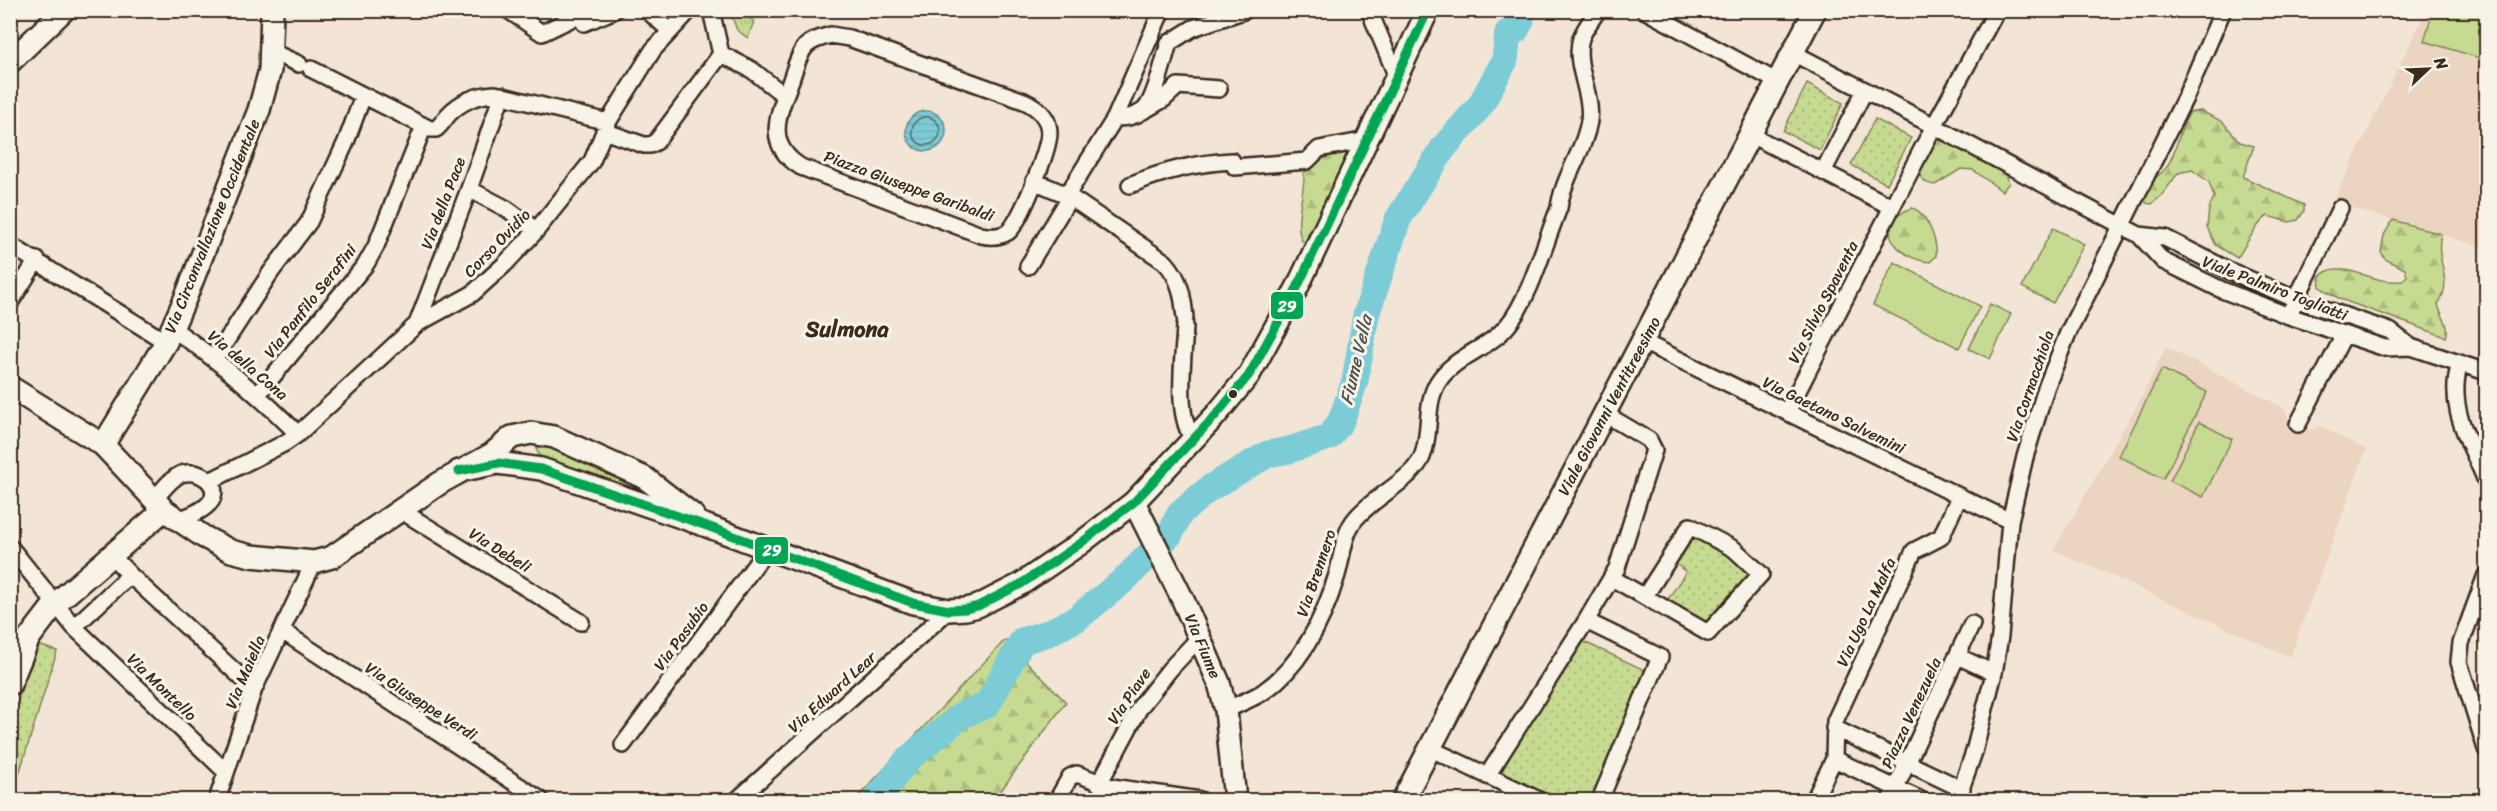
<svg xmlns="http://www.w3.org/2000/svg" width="2497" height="811" viewBox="0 0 2497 811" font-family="Sriracha,sans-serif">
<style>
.built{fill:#ebd4c0}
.grass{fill:url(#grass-tufts);stroke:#808258;stroke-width:1.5}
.forest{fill:url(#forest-firs);stroke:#808258;stroke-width:1.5}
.park{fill:url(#park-dots);stroke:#808258;stroke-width:1.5}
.pitch{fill:#c6db91;stroke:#808258;stroke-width:1.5}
.water{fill:url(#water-rules);stroke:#628b8e;stroke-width:1.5}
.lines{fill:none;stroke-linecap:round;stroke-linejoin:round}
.shore{stroke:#556b68;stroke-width:1.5}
.river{stroke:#7cccd8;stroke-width:27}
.street-casing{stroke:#3b2a1e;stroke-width:20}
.secondary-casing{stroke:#3b2a1e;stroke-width:26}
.street{stroke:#f7f3e8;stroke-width:15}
.secondary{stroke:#f7f3e8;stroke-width:21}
.bus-1-casing{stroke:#f7f3e8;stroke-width:14}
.bus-1{stroke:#00a651;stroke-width:9}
.bus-dot{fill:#3b2a1e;stroke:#f7f3e8;stroke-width:2}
.labels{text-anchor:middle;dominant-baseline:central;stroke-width:6;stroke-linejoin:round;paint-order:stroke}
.street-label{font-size:16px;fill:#3b2a1e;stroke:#f7f3e8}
.water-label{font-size:18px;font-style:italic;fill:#4b524c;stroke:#f7f3e8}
.district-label{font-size:22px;font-weight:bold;fill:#3b2a1e;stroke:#f7f3e8}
.line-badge{stroke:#f7f3e8;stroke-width:2}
.badge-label{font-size:16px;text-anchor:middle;font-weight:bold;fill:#fff}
</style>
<defs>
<pattern id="grass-tufts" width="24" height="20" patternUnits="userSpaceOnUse" patternTransform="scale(1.5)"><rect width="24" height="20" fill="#c6db91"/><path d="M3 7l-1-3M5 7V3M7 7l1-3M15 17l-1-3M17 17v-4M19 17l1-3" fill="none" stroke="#abbc7d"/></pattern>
<pattern id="forest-firs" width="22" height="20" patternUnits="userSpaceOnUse" patternTransform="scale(1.5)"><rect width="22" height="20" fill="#c6db91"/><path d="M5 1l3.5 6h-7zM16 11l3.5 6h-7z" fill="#abbc7d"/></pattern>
<pattern id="park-dots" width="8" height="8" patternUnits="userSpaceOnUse" patternTransform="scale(1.5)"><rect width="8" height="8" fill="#c6db91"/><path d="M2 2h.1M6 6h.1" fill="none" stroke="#abbc7d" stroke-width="1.8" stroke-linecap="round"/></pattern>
<pattern id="water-rules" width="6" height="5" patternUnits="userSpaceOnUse" patternTransform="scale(1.5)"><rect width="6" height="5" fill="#7cccd8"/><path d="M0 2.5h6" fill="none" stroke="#6cafb9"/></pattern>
</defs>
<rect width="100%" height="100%" fill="#f2e5d6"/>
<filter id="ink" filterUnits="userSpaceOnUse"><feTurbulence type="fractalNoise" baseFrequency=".0167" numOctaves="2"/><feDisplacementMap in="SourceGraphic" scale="12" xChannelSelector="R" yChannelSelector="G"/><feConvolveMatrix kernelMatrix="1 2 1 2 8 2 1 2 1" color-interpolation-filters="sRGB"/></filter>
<g filter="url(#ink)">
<path class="built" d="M2426 11H2486V248L2333 202Z
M2166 347 2284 408 2290 421 2308 430 2320 426 2366 450 2290 657 2054 550 2141 398Z"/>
<path class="grass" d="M748 11 750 19 754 21 748 38 737 30 732 17Z
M542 443 653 491 654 497 541 458 536 449Z"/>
<path class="forest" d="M2201 111 2223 122 2240 142 2254 146 2243 177 2304 205V211L2298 220 2289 222 2268 216C2257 222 2246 246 2237 258L2216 245 2207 227 2209 209 2214 197 2209 182 2192 170 2178 173 2162 195 2152 204 2146 203C2142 176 2159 181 2168 165 2178 148 2178 131 2190 112Z
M1936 139 1952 145 2006 174 2009 183 2002 191 1973 170 1961 169 1935 185C1906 181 1924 151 1936 139Z
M1347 152 1345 171 1308 242 1302 241C1293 221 1305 195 1304 173 1318 161 1328 153 1347 152Z
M1912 208C1927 212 1938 242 1936 256L1930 262C1898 260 1868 224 1912 208Z
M2393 220 2441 234C2434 262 2455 280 2438 305 2441 316 2451 326 2446 337L2340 299 2320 287 2319 277C2324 273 2329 269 2336 269 2356 268 2375 284 2402 281L2407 276 2405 269 2385 259 2381 252 2384 235Z
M1005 640 1066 702 994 800H855Z"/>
<path class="park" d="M1807 84 1843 103 1820 150 1783 131Z
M1875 119 1911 138 1887 184 1851 165Z
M1693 537 1729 556 1751 576 1706 626 1666 602 1686 572 1676 564Z
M1582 641 1647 671 1591 800H1559L1501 773 1536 711Z
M35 644 57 651 11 800V723Z"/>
<path class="pitch" d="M2433 11H2474L2486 14V60L2424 41Z
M2053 228 2084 244 2053 303 2022 287Z
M1894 262 1980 306 1959 348 1873 305Z
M1990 304 2011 314 1990 359 1969 349Z
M2162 369 2207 392 2163 479 2119 456Z
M2199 422 2232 439 2203 497 2170 481Z"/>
<path class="water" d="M906 131a20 20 0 1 1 40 0a20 20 0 1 1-40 0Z"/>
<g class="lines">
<path class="shore" d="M912 131a14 14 0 1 1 28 0a14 14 0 1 1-28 0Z"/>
<path class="river" d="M876 800 908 759 962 715 987 705 1022 641 1048 633 1076 619 1123 581 1170 534 1180 513 1210 488 1268 454 1289 450 1329 437 1341 421 1355 381 1366 315 1398 219 1444 147 1480 106 1505 60 1508 33 1516 30 1521 20 1517 10"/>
<defs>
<path id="street" d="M508 10 542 33 579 15 584 23 615 10
M647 10 669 30
M711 10 721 54 752 70 785 96
M1369 10 1397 77
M1644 10 1778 82
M1997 10 1934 126 2139 235 2163 261 2222 290 2289 316 2385 348 2411 347
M831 35 849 38 1024 101C1037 107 1049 117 1049 133 1049 149 1021 222 1008 232 1000 237 990 237 981 235L801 167C763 144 779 113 791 80 795 69 798 55 806 46 812 40 823 37 831 35Z
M272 52 299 64
M311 69 430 129H436C441 125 444 120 448 115 461 101 476 95 495 94L608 122
M1145 110 1164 99 1178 86 1219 89
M1115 118C1126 118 1134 117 1143 111 1155 102 1164 58 1169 43L1193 28 1246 10
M604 131 644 145H650L656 142 721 54
M1751 135 1892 207 1934 126 1793 53
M1823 172 1865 90
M1034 181 1067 195 1165 262C1180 278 1183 296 1185 318
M1130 185C1163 171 1195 163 1232 161L1235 167 1307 161 1319 149 1367 140
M469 189 507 209 536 230
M1067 195 1115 118 1162 10
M2139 235 2165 238 2230 271 2295 299 2390 331 2411 347 2486 372
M10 245 166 342
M1028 266 1070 197
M10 303 37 260
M2292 308 2340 208
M417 324 469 189 502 95
M1185 325C1184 357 1174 415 1194 440
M172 328C218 360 258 394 298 434
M1643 342 2010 521
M215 358 271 272 309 222 346 142 363 96
M2460 363C2446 408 2470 441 2486 481
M258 394 366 264 376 246 424 126
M1787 412 1892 207
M2298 424 2344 335
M210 481 285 443 298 434 417 324 472 294 505 264 535 232 592 161 608 122 653 50 690 10
M154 500C162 491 170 479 181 474 197 468 222 483 211 501 204 511 189 516 178 520
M400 510 581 622
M10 547 74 627 130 575
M111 555 130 575 254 689
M2486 575 2461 643 2459 662 2486 749
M1612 578 1708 633 1761 574 1734 549 1690 526 1645 596
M1586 621 1617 568 1654 450 1649 440 1605 414
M74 627 226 772
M282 631 541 800
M1957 656 1972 624
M1226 710C1238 704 1252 699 1263 692 1302 665 1324 618 1337 575 1342 558 1343 537 1353 522 1370 498 1412 481 1422 457 1432 433 1424 405 1438 382 1454 356 1489 349 1508 325 1530 298 1545 242 1559 208 1563 177 1584 152 1589 121 1593 93 1573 65 1581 38 1585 28 1592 19 1598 10
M1834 728 1962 789
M623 745 767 549
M1429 748 1539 800
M1834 759 1835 721 1914 551 1941 537 1959 497
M1487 776 1586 621 1660 657 1600 800
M1099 784 1140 707 1170 669 1200 637
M217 800 254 689 314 562
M737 800 949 610
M1057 800 1070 777 1077 774 1112 787 1200 800
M1814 800 1834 759 1921 800
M1890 800 1957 656 1994 673
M1957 800 1974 752 1994 673 2000 636 2010 521 2025 457 2046 388 2068 333 2186 96 2223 10"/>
<path id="secondary" d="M10 62 64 10
M10 387 103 445 164 510 204 537 231 551 251 556 314 562 332 557 440 483 492 454 512 437 531 433 554 437 645 478 693 515
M103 445 166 342 185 299 259 110 270 70 272 10
M459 471 498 463 541 469 707 526 913 603 949 610 966 609 978 606 1021 584 1081 543 1134 502 1216 415 1249 375 1297 288 1428 10
M1134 502 1183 600 1219 683 1226 710 1235 800
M10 684 29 638 55 604 164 510
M1403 800 1815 10"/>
</defs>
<use href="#street" class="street-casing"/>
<use href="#secondary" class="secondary-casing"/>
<use href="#street" class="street"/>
<use href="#secondary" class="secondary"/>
<defs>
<path id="bus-1" d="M459 471 498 463 541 469 707 526 913 603 949 610 966 609 978 606 1021 584 1081 543 1134 502 1216 415 1249 375 1297 288 1428 10"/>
</defs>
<use href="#bus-1" class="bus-1-casing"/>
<use href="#bus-1" class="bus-1"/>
</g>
</g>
<circle class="bus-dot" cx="1233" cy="394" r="5"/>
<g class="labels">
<g class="street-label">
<text transform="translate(909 186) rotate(20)">Piazza Giuseppe Garibaldi</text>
<text transform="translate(443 203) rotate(-69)">Via della Pace</text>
<text transform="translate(212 226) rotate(-68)">Via Circonvallazione Occidentale</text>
<text transform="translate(497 243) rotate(-46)">Corso Ovidio</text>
<text transform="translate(2275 288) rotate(21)">Viale Palmiro Togliatti</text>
<text transform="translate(310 301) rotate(-52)">Via Panfilo Serafini</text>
<text transform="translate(1823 302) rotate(-63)">Via Silvio Spaventa</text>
<text transform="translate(248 365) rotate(40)">Via della Cona</text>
<text transform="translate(2030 386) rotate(-71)">Via Cornacchiola</text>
<text transform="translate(1609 406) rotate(-62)">Viale Giovanni Ventitreesimo</text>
<text transform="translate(1834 415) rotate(26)">Via Gaetano Salvemini</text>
<text transform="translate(500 550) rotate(32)">Via Debeli</text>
<text transform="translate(1316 573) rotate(-71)">Via Brennero</text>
<text transform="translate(1866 612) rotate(-65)">Via Ugo La Malfa</text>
<text transform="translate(681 636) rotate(-54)">Via Pasubio</text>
<text transform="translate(1203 646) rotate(67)">Via Fiume</text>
<text transform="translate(245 672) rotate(-67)">Via Maiella</text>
<text transform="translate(162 687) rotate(44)">Via Montello</text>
<text transform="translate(832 692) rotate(-42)">Via Edward Lear</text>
<text transform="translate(1129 696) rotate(-56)">Via Piave</text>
<text transform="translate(421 701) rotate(33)">Via Giuseppe Verdi</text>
<text transform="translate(1911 713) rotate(-65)">Piazza Venezuela</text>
</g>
<g class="water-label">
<text transform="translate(1356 360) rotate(-77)">Fiume Vella</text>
</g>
<g class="district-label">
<text x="847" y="329">Sulmona</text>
</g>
</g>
<g class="line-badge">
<rect x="1270" y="291" width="34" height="29" rx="6" fill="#00a651"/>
<rect x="754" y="536" width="35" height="29" rx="6" fill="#00a651"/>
</g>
<g class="badge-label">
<text x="1287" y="312">29</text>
<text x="772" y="556">29</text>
</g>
<rect width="2497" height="811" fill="none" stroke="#f7f3e8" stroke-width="36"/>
<rect x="18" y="18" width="2461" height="775" fill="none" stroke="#3b2a1e" stroke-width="2" filter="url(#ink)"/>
<g transform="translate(2428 69) rotate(67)" stroke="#f7f3e8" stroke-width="4.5" paint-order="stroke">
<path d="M0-4.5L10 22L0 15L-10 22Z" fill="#3b2a1e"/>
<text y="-9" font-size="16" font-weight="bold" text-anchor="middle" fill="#3b2a1e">N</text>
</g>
</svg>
